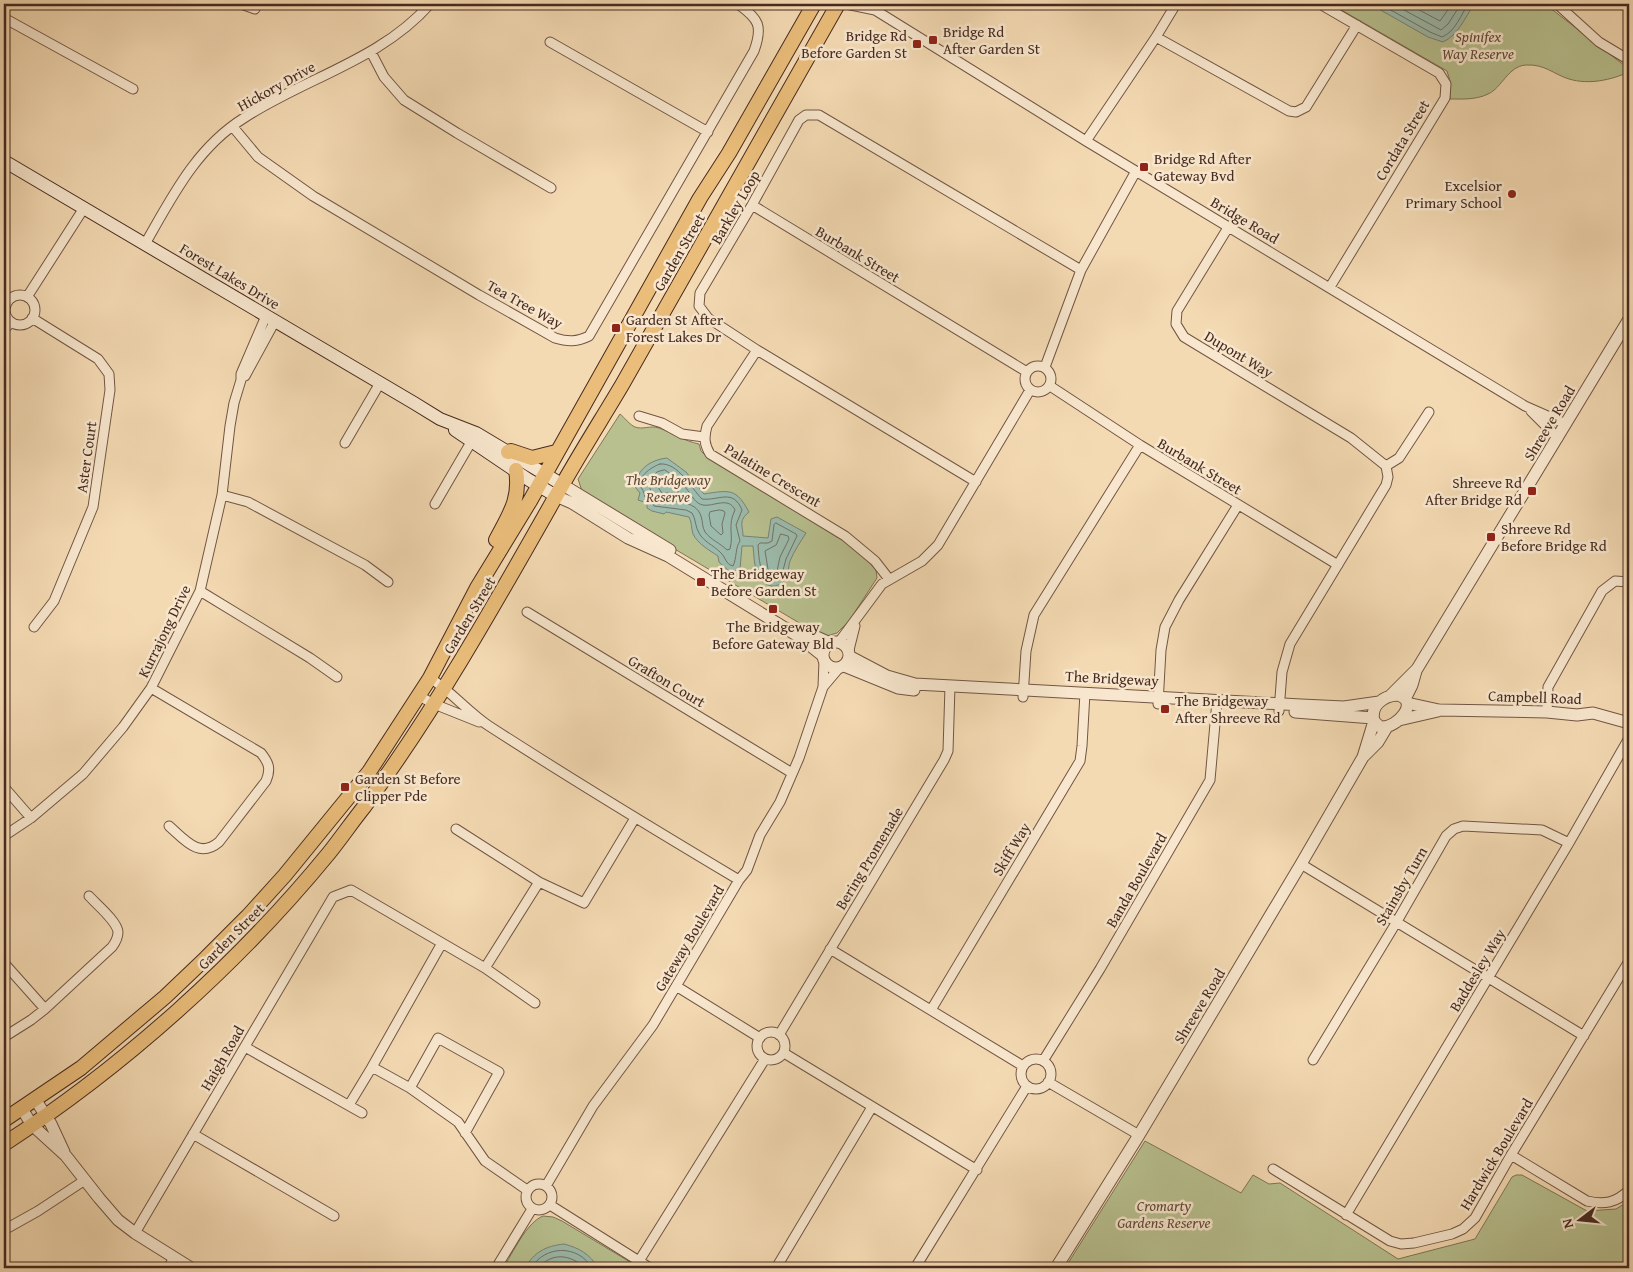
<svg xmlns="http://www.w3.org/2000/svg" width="1633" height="1272" viewBox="0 0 1633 1272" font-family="'Gentium Book Plus',serif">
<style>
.green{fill:#b8c08f;stroke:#807557}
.water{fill:#9cbbac;stroke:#7a8174}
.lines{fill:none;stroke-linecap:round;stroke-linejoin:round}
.shore{stroke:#727266;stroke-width:1}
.minor-casing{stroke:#725644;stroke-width:11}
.tertiary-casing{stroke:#725644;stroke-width:13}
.secondary-casing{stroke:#472a1f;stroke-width:14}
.primary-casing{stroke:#472a1f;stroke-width:16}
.minor{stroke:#f8e7ce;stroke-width:9}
.tertiary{stroke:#f8e7ce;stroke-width:11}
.secondary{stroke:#f8e7ce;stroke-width:12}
.primary{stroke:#eabd7a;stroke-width:14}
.poi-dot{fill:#8f2418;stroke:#f8e7ce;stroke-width:2}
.labels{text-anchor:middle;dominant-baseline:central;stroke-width:5;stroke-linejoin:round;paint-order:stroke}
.poi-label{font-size:15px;fill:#472a1f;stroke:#f8e7ce;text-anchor:start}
.park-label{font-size:15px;font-style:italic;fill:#5e4835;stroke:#f8e7ce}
.street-label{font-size:15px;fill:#472a1f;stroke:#f8e7ce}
</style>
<rect width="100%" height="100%" fill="#f4dab3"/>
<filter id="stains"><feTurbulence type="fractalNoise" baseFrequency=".004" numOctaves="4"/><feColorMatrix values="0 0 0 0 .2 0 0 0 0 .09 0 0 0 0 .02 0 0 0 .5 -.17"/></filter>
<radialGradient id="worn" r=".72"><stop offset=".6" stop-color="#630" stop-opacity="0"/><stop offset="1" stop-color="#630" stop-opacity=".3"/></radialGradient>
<path class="green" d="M1331 4H1545L1629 69V72C1611 80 1589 85 1569 79 1553 74 1545 64 1526 65 1508 66 1502 88 1488 94 1476 100 1462 99 1450 99V81L1447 71Z
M620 414C625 418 630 425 635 427 643 430 650 425 659 428 673 433 684 441 699 444L701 451 707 457 857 549 876 570 877 578 849 621 837 633 823 637 587 497 582 491 578 479Z
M1145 1141 1241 1193 1253 1175 1269 1184 1280 1183 1398 1259 1475 1239 1512 1177 1516 1175H1522L1587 1211 1616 1209 1629 1201V1268H1065Z
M543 1216 553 1217 562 1221 640 1268H503C513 1253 526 1223 543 1216Z"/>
<path class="water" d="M1370 4H1474C1465 18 1458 35 1443 42L1428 37Z
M667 458 686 472 704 494C730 490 736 488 749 512 738 521 743 525 743 536L768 538 771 519 777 517 806 533C801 541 794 551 790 561 788 567 789 574 785 580 775 591 763 586 757 573 754 565 754 555 753 546H742L740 569 731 573 719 562 718 556C709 550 698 544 693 534 691 528 692 522 689 517L666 512 664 514 652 511 647 508V503L638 500 640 493 635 487C637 469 650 460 667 458Z
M564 1244C579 1248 590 1254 598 1268H525C534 1252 546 1246 564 1244Z"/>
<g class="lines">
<path class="shore" d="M1380 4 1430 32 1442 37C1455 32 1461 15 1468 4
M1393 4 1441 30 1448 24 1461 4
M1408 4 1440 21 1452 4
M660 464C678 462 691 488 702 499 719 501 733 488 742 510L736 525 740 541C735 548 737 558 733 566 725 564 726 557 720 552 713 545 704 542 699 533 695 527 696 519 692 513L686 510 654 506 650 500 645 497C644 492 642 489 640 485 638 476 653 466 660 464Z
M665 470C675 477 684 484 691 495 694 499 697 504 703 505 713 507 729 496 735 510 727 526 734 534 730 549L727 550C720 543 711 540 705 532 702 527 703 522 701 516 696 500 672 501 659 501L651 492 648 481 657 472Z
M660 479 663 478 678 491V493H662L656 484Z
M720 510 724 511 725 513 722 524 723 533 721 535 711 526 709 515 710 512Z
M776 523 796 534 797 536 786 559 782 574 776 580 771 582C759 574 759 558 758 545L760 543H768L772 541 774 525Z
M781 534 788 536 789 539 780 557 777 571 772 574 768 569 765 551 776 545Z
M531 1268C545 1245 578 1244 592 1268
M538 1268C552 1252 570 1254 585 1268"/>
<defs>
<path id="minor" d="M241 4 255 9
M846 4 875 10
M868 4 875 10 1086 141 1525 406 1566 424
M1320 4 1439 73 1446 84 1445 98 1330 287
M1557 4 1599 42 1629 60
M4 18 133 89
M1156 37 1289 111 1296 112 1306 107 1357 25
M550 42 708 132
M371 52 384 77 404 100 457 133 551 188
M233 127 258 157 313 196 479 295 555 338C568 342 577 342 589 336L754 51C763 26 759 19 738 4
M1086 141 1156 37 1176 4
M752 205 1027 372
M1229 226 1177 311 1176 324 1184 337 1351 438 1386 466
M145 244C172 197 196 148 244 118 305 78 381 60 430 4
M5 310a15 15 0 1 1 30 0a15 15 0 1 1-30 0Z
M27 297 84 208
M32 318 98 359 109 374 110 390 93 507 54 601 34 627
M4 330 11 322
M757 350 707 426C704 437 704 444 710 454L845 536 875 561 889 579
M1025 379a13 13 0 1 1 26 0a13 13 0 1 1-26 0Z
M1045 367 1081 270 1136 171
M245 376 275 321
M1050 386 1140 445 1338 565
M1531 411 1558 438
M639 416 662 423 682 434 704 437
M345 443 380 383
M1386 466 1399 458 1429 412
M976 482 757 350 708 318 699 306 700 293 752 205 799 120 806 115H819L1081 270
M222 495 248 502 365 565 388 582
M435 504 474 437
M200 591 310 658 337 677
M527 612 792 773
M839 642 882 584 922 561 938 545 1030 390
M849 650 855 626
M430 678C452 692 468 712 489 726 571 779 655 830 739 880
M823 687 839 668
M151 688 261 753C269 763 271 769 266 781L219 842C199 859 185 840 169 826
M419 696 434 704 479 722
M1023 697 1026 651 1034 615 1140 445
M1158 704 1161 650 1165 627 1179 600 1238 505
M1279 711 1282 672 1290 644 1386 485 1388 477 1386 466
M1547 712 1548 687 1602 591 1615 581 1629 582
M4 787 31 818
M456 829 539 882 584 903 635 818
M4 836 31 818 83 774 123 727 151 688 200 591 222 495 230 426 234 403 241 380V374L266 316
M1301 864 1584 1036
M830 949 1023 1066
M4 963 45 1009 112 947C115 943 118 937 118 932 117 921 96 904 89 896
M485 968 539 882
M676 986 760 1038
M931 1010 1080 761 1082 746 1085 693
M757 1046a14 14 0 1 1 28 0a14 14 0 1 1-28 0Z
M779 1035 944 760 948 751 950 686
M4 1037 31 1020 45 1009
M245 1047 362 1113
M784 1053 977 1170
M1021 1074a15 15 0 1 1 30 0a15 15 0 1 1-30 0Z
M1313 1060 1396 923 1446 836 1454 829 1463 826 1542 830 1569 843
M1043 1061 1100 969 1210 780 1217 701
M372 1067 410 1088 458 1122 485 1161 527 1190
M1048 1082 1139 1135
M410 1088 438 1038 499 1072 465 1133
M349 1105 372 1067 442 943
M193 1134 334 1216
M1511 1155 1587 1201C1604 1205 1616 1203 1629 1190
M1273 1169 1390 1241 1401 1244 1414 1243 1452 1234 1463 1229 1475 1218 1511 1155 1629 961
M526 1197a13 13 0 1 1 26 0a13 13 0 1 1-26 0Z
M546 1186 593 1106 653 1025 739 880 747 870 760 835 780 802 799 758 823 687 824 660
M550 1205 650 1268
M1346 1215 1569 843 1629 738
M4 1230 38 1211 85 1180
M135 1233 333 897 351 890 485 968 535 1003
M639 1261 765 1059
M168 1268 174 1258
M496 1268 532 1209
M776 1268 872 1107
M915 1268 1027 1086"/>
<path id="tertiary" d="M563 485 670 550
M556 496 572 503 628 538 668 556 798 636 823 656
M801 630 830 643
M823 655a13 13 0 1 1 26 0a13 13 0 1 1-26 0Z
M849 656 887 676 915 684 1301 705 1344 707 1379 702
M844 666 898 688 914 690
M1391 695 1417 669 1629 319
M1397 695C1421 700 1398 729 1380 727L1374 721C1370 706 1383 696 1397 695Z
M1405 699 1412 685 1416 671
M1407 703 1439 710 1547 712 1577 715 1593 713 1629 723
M1295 712 1373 718
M1399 720 1438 711
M1364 756 1378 742 1387 727
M35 1099 51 1124 64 1152
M22 1109 32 1125 66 1156 99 1198 118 1220 135 1233 191 1268
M1056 1268 1139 1135 1301 864 1363 757 1374 721"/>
<path id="secondary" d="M4 161 414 403 440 419 476 433 563 485
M455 430 529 480 556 496"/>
<path id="primary" d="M508 452 511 451 532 458 556 452
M496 540C509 515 521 499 516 470
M4 1120 81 1068 165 997 206 958 248 916 285 875 369 772 430 678 477 588 530 501 700 198 729 153 814 4
M4 1144C123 1067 239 963 329 853 341 838 352 822 364 807 436 709 496 602 556 496 577 458 600 422 622 385 694 258 766 131 838 4"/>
</defs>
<use href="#minor" class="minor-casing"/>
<use href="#tertiary" class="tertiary-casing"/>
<use href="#secondary" class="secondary-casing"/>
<use href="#primary" class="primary-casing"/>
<use href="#minor" class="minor"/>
<use href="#tertiary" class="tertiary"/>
<use href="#secondary" class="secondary"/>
<use href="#primary" class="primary"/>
</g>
<g class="poi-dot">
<rect x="928" y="35" width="10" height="10" rx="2.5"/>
<rect x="912" y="39" width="10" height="10" rx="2.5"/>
<rect x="1139" y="162" width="10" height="10" rx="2.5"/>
<circle cx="1512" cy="194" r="5"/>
<rect x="611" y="323" width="10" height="10" rx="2.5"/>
<rect x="1527" y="486" width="10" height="10" rx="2.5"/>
<rect x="1486" y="532" width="10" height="10" rx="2.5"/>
<rect x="696" y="577" width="10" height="10" rx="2.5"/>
<rect x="768" y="604" width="10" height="10" rx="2.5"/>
<rect x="1160" y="704" width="10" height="10" rx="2.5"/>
<rect x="340" y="782" width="10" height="10" rx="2.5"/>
</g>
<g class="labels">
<g class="poi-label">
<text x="943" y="31">Bridge Rd<tspan x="943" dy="17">After Garden St</tspan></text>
<text x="907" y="35" text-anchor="end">Bridge Rd<tspan x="907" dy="17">Before Garden St</tspan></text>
<text x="1154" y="158">Bridge Rd After<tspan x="1154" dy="17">Gateway Bvd</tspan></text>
<text x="1502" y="185" text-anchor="end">Excelsior<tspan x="1502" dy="17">Primary School</tspan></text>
<text x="626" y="319">Garden St After<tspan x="626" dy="17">Forest Lakes Dr</tspan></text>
<text x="1522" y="482" text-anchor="end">Shreeve Rd<tspan x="1522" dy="17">After Bridge Rd</tspan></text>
<text x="1501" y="528">Shreeve Rd<tspan x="1501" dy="17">Before Bridge Rd</tspan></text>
<text x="711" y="573">The Bridgeway<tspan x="711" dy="17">Before Garden St</tspan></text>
<text x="773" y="626" text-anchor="middle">The Bridgeway<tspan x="773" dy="17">Before Gateway Bld</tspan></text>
<text x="1175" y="700">The Bridgeway<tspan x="1175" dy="17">After Shreeve Rd</tspan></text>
<text x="355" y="778">Garden St Before<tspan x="355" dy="17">Clipper Pde</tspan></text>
</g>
<g class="park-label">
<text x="1478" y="36">Spinifex<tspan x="1478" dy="17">Way Reserve</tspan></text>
<text x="668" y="479">The Bridgeway<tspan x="668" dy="17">Reserve</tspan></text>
<text x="1164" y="1205">Cromarty<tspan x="1164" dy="17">Gardens Reserve</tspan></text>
</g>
<g class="street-label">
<text transform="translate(276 86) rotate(-29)">Hickory Drive</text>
<text transform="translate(1402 140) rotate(-59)">Cordata Street</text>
<text transform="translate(735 207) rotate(-60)">Barkley Loop</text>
<text transform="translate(1245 220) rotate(31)">Bridge Road</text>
<text transform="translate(679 252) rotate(-60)">Garden Street</text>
<text transform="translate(858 254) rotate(31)">Burbank Street</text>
<text transform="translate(230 276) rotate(31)">Forest Lakes Drive</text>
<text transform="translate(525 304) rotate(29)">Tea Tree Way</text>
<text transform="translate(1239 354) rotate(31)">Dupont Way</text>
<text transform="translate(1549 423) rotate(-59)">Shreeve Road</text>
<text transform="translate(86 457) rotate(-82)">Aster Court</text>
<text transform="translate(1200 466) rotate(31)">Burbank Street</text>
<text transform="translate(773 475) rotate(31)">Palatine Crescent</text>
<text transform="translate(469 615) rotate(-59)">Garden Street</text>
<text transform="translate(164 631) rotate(-64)">Kurrajong Drive</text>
<text transform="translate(1112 678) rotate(3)">The Bridgeway</text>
<text transform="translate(667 681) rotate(31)">Grafton Court</text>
<text transform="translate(1535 697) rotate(2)">Campbell Road</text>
<text transform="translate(1011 849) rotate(-59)">Skiff Way</text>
<text transform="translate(869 858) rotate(-59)">Bering Promenade</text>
<text transform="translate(1136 880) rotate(-60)">Banda Boulevard</text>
<text transform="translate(1401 886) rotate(-60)">Stainsby Turn</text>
<text transform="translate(231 936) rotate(-45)">Garden Street</text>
<text transform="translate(689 938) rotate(-59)">Gateway Boulevard</text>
<text transform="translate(1477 970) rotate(-59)">Baddesley Way</text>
<text transform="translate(1199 1006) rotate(-59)">Shreeve Road</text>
<text transform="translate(222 1058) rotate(-60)">Haigh Road</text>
<text transform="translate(1496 1154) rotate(-59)">Hardwick Boulevard</text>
</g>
</g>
<rect width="1633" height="1272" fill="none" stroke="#f4dab3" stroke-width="20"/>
<rect x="5" y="5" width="1623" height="1262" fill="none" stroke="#472a1f" stroke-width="2.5"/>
<rect x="10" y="10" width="1613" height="1252" fill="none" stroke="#472a1f"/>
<g transform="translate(1580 1220) rotate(254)" stroke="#f8e7ce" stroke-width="4" paint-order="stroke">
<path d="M0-4L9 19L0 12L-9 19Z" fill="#472a1f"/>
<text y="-8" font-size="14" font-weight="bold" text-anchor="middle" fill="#472a1f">N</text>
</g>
<rect width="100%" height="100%" filter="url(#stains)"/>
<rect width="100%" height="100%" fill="url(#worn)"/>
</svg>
